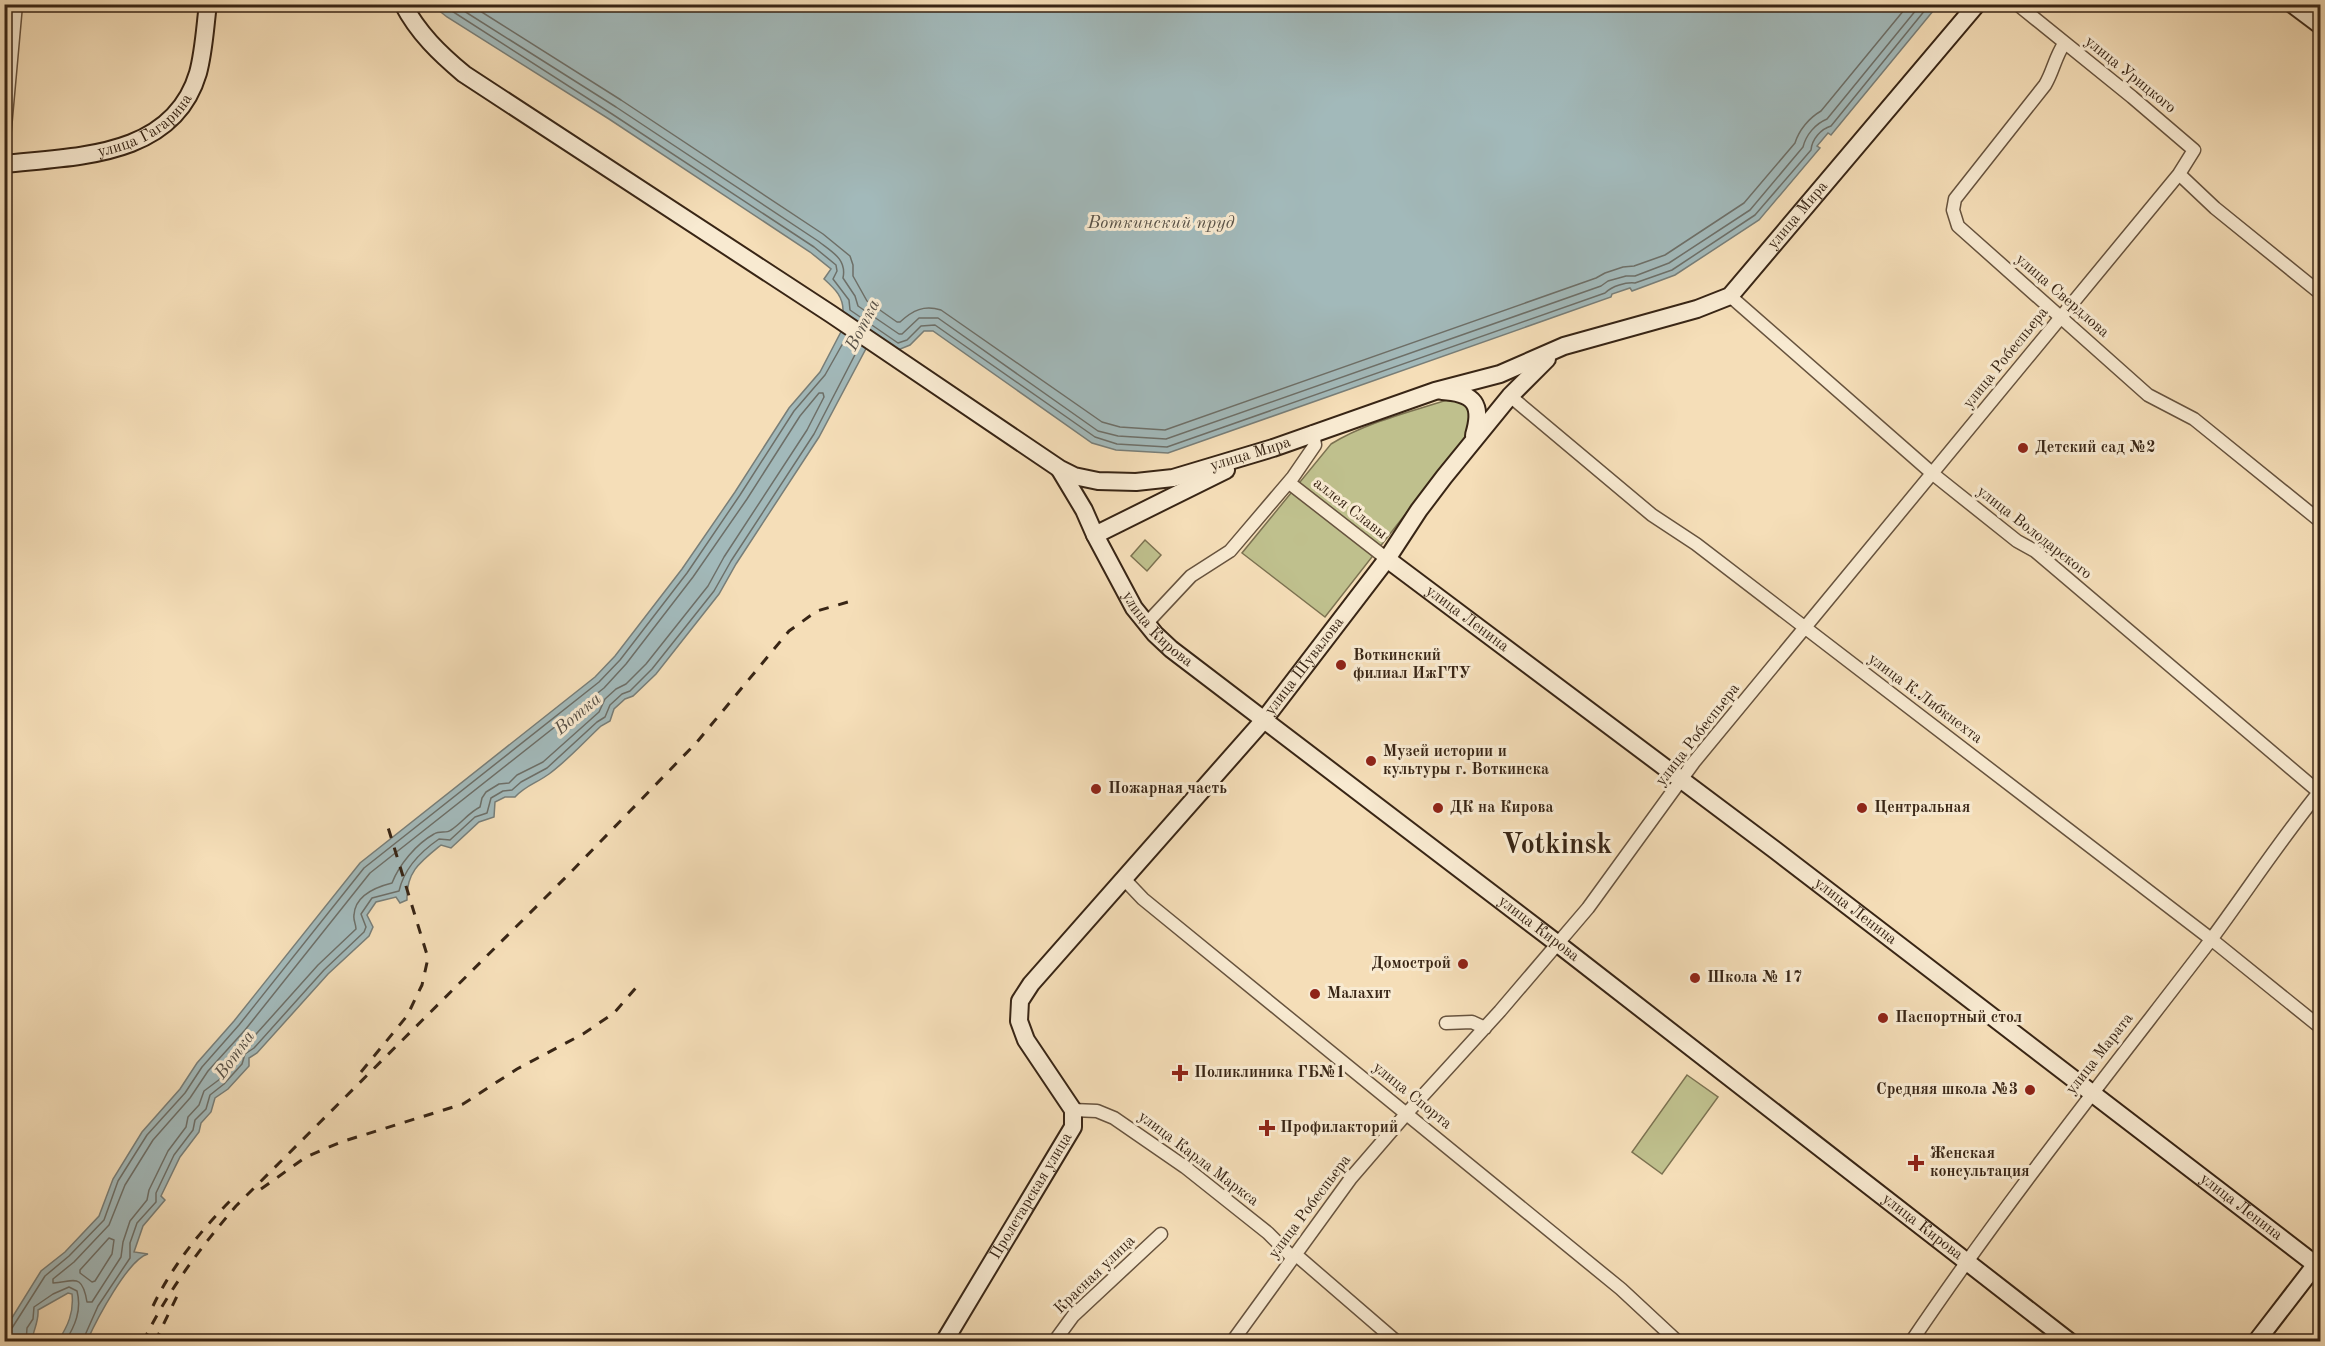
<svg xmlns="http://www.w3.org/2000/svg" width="2325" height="1346" viewBox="0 0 2325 1346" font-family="'Old Standard TT',serif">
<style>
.green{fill:#bfc08d;stroke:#7c7251;stroke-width:1.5}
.water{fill:#a2b9ba;stroke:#787e78;stroke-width:1.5}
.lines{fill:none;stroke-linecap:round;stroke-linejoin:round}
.shore{stroke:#6d6f68;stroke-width:1.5}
.street-casing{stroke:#67533e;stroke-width:15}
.secondary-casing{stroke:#382515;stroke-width:20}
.street{stroke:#f8ead1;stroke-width:12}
.secondary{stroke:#f8ead1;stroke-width:16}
.rail{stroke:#382515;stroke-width:3;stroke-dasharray:10 10;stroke-linecap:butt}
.poi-dot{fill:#8f2418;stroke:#f8ead1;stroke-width:2}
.labels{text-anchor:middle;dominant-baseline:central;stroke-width:6;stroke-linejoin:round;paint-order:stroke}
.street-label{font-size:16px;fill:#382515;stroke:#f8ead1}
.poi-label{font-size:16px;font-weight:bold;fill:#382515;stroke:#f8ead1;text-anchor:start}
.water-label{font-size:18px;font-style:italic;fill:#585147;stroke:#f8ead1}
.town-label{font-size:28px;font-weight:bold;fill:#382515;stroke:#f8ead1}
</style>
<rect width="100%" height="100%" fill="#f5deb8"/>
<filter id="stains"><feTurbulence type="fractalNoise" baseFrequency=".00333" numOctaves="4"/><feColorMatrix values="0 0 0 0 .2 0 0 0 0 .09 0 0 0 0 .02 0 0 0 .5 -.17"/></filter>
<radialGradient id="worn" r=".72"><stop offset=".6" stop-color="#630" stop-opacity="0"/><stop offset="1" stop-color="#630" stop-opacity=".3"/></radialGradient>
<path class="green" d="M1450 399 1474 407 1472 429 1325 617 1242 553 1331 444C1367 422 1410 412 1450 399Z
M1145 540 1161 555 1147 571 1131 556Z
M1687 1075 1718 1097 1662 1174 1632 1152Z"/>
<path class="water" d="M432 5H1938L1831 135 1828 133 1817 146 1820 148 1759 220 1675 275 1632 291 1630 288 1612 294 1611 297 1168 453 1116 450 1092 443 933 331H924L910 345 898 350 843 313C844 297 835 289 824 279L831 269 810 252 609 119 447 17Z
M844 326 869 343 819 437 736 564 719 594 656 674 633 696 625 699 614 709 610 721 601 726C584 742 568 760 549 774 537 783 526 785 515 797H505L495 802 494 817 479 822 451 848 441 845C420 862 406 872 407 900L400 903 396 897 376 902 367 915 373 927 369 936 328 974 257 1053 249 1058V1066L228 1089 215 1098 211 1112 201 1123 199 1132 180 1157 161 1196 165 1200 143 1226 134 1252 148 1254C128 1259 96 1321 87 1341H58C68 1326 74 1312 72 1294L68 1293 38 1310C39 1322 33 1330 32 1341L5 1342V1329L41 1271 65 1252 99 1216 113 1179 142 1132 180 1089 197 1063 234 1021 360 863 595 677 615 656 682 569 735 492 789 408 820 372Z"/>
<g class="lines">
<path class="shore" d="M441 4 612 114 814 247 836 265 837 271 833 279 849 300 850 310 898 343 907 340 921 326 935 325 1095 437 1117 444 1167 447 1605 293C1612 286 1626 282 1635 283L1672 270 1755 215 1811 150C1812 139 1821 129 1831 126L1930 4
M453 4 616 107 818 241C832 252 847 259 843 278L855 296 858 306 899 334H902L919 318H938L1098 431 1118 436 1166 439 1601 286 1608 281 1626 276H1635L1669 263 1750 210 1803 147C1806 135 1815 124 1827 119L1921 4
M469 4 621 100 823 234 850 256 853 265V276L867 301 897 322H900C913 310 924 305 941 310L1102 422 1120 427 1165 430 1596 278 1605 273 1623 267 1634 266 1665 255 1744 203 1795 143C1799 130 1809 118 1821 111L1909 4
M819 393H823L824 397 807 430 724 557 708 586 646 664 626 684 616 689 605 699 599 712 543 762 517 775 509 783 499 784 486 792 482 798 480 807C468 813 462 823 451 830 446 834 440 830 434 834 416 844 399 865 392 883 376 887 355 895 354 915 353 920 356 924 356 929L318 965 249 1042 238 1050 235 1061 220 1079 204 1091 199 1105 188 1117 186 1127 168 1151 149 1190 147 1200 130 1221 123 1242 121 1257 92 1302H87C82 1272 74 1282 53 1283V1279L74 1262 109 1225 125 1185 153 1140 190 1098 208 1071 245 1030 370 873 604 688 626 664 693 577 747 499 800 416Z
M109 1238 114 1240 112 1254 95 1281 92 1282 80 1273V1270Z
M4 1331 12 1328 45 1276 69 1256 104 1220 118 1181 147 1135 185 1093 202 1067 239 1025 364 868 599 682 620 660 687 573 740 495 794 411 825 375 847 336
M26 1342 27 1328 33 1319 34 1307 53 1294 69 1287 77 1291C82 1310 75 1326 65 1342
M82 1342 98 1306 130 1258V1243L137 1223 156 1202V1193L174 1155 193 1130 195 1120 206 1109 210 1095 224 1084 242 1064 245 1054 254 1048 324 970 364 932 366 927 361 914 372 898 399 891C404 869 420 852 439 839L450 840 475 817 487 813 491 798 503 791 512 790 521 782 547 768 597 722 605 717 610 705 622 694 630 691 652 669 714 591 731 561 814 434 860 345"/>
<defs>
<path id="street" d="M2064 44C2055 57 2053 72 2045 85L1955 199 1953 210 1958 226 2148 395 2194 419 2320 521
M4 138 16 4
M2179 174 2215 208 2320 293
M1730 296 1933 474 2017 541 2035 551 2320 793
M1510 396 1652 515 1696 544 2211 939 2320 1027
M1292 485 1387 559
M1146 624 1191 576 1230 551 1293 477 1315 445 1313 432
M1124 879 1143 899 1621 1289 1678 1342
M1446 1023 1472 1022 1485 1028
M1073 1110 1097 1111 1114 1118 1185 1167 1268 1233 1292 1257
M1295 1254 1397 1342
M1054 1342 1073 1316 1161 1234
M1232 1342 1351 1178 1407 1113 1500 1011 1588 908 1694 762 2179 174 2194 150 2132 97 2017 4
M1911 1342C2005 1203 2108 1074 2210 941 2247 891 2281 839 2320 791"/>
<g id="secondary">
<path id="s1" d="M403 4C418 33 440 54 464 74L831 314 1060 469 1074 476 1098 481 1136 482 1173 478 1273 448 1435 391 1500 374 1564 346 1697 309 1730 296 1977 4"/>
<path d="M2292 4 2320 25"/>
<path id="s2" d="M4 164C76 156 173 158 198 73 204 51 205 27 208 4"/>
<path d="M1442 391C1475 393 1483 405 1474 435"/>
<path id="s3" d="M1060 470 1084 510 1095 535 1134 608 1155 634 1171 649 1558 944 2070 1342"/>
<path d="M1095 535 1226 470"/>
<path id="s4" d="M1387 559 1775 850 2320 1268"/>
<path id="s5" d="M944 1342 1073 1127V1110L1026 1040 1019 1021 1020 1001 1031 984 1263 721 1387 559 1419 510 1444 477 1510 396 1547 359"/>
<path d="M2256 1342 2320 1259"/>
</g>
</defs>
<use href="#street" class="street-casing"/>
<use href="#secondary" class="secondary-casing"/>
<use href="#street" class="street"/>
<use href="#secondary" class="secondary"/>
<path class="rail" d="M361 1072 407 1016 422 985 428 958 387 824
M261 1189 306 1157 341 1142 463 1104 517 1069 583 1034 614 1013 641 982
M153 1306C172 1266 201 1230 233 1198
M143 1342C167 1292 200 1248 236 1206L570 873 697 742 789 631 817 611 848 602
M155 1342 180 1290"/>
</g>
<g class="poi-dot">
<circle cx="2023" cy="448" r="6"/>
<circle cx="1341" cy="665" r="6"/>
<circle cx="1371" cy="761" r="6"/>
<circle cx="1096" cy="789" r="6"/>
<circle cx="1438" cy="808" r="6"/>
<circle cx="1862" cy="808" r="6"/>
<circle cx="1463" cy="964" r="6"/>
<circle cx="1695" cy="978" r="6"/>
<circle cx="1315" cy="994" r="6"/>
<circle cx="1883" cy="1018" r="6"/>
<path d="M1177 1064h6v6h6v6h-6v6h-6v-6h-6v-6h6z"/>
<circle cx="2030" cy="1090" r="6"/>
<path d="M1264 1119h6v6h6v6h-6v6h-6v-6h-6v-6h6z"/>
<path d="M1913 1154h6v6h6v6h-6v6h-6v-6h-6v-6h6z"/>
</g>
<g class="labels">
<g class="street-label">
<text transform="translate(2130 75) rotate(39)">улица Урицкого</text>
<text stroke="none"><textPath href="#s2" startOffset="150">улица Гагарина</textPath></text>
<text stroke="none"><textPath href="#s1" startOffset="1616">улица Мира</textPath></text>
<text transform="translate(2062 296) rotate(41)">улица Свердлова</text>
<text transform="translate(2006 358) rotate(-51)">улица Робеспьера</text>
<text stroke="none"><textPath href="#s1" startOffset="1005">улица Мира</textPath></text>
<text transform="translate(1350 509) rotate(38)">аллея Славы</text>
<text transform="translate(2034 533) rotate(38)">улица Володарского</text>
<text stroke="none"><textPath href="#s4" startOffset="100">улица Ленина</textPath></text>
<text stroke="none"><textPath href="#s3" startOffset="188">улица Кирова</textPath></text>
<text stroke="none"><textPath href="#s5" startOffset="832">улица Шувалова</textPath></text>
<text transform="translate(1925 699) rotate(37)">улица К.Либкнехта</text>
<text transform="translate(1698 735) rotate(-52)">улица Робеспьера</text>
<text stroke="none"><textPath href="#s4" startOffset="586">улица Ленина</textPath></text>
<text stroke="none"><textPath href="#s3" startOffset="674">улица Кирова</textPath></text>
<text transform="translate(2100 1054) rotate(-52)">улица Марата</text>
<text transform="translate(1412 1096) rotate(39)">улица Спорта</text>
<text transform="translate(1198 1159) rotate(37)">улица Карла Маркса</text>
<text stroke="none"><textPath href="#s5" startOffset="170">Пролетарская улица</textPath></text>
<text transform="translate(1310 1207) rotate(-53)">улица Робеспьера</text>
<text stroke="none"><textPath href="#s4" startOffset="1072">улица Ленина</textPath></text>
<text stroke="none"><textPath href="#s3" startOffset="1160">улица Кирова</textPath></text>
<text transform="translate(1095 1275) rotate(-44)">Красная улица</text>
</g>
<g class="poi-label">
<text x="2035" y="448">Детский сад №2</text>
<text x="1353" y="656">Воткинский<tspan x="1353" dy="18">филиал ИжГТУ</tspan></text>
<text x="1383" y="752">Музей истории и<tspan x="1383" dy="18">культуры г. Воткинска</tspan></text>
<text x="1108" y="789">Пожарная часть</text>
<text x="1450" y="808">ДК на Кирова</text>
<text x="1874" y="808">Центральная</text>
<text x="1451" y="964" text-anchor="end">Домострой</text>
<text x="1707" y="978">Школа № 17</text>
<text x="1327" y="994">Малахит</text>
<text x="1895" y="1018">Паспортный стол</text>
<text x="1194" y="1073">Поликлиника ГБ№1</text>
<text x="2018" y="1090" text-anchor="end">Средняя школа №3</text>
<text x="1280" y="1128">Профилакторий</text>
<text x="1930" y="1154">Женская<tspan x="1930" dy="18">консультация</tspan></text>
</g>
<g class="water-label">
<text x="1161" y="223">Воткинский пруд</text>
<text transform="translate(863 325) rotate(-63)">Вотка</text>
<text transform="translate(578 714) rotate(-40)">Вотка</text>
<text transform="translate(235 1055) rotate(-54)">Вотка</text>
</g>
<g class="town-label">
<text x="1557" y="846">Votkinsk</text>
</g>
</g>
<rect width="2325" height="1346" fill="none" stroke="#f5deb8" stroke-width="24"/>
<rect x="6" y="6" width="2313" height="1334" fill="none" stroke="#382515" stroke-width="3"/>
<rect x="12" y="12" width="2301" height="1322" fill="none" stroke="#382515" stroke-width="1.5"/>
<rect width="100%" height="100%" filter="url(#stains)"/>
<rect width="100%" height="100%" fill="url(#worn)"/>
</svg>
